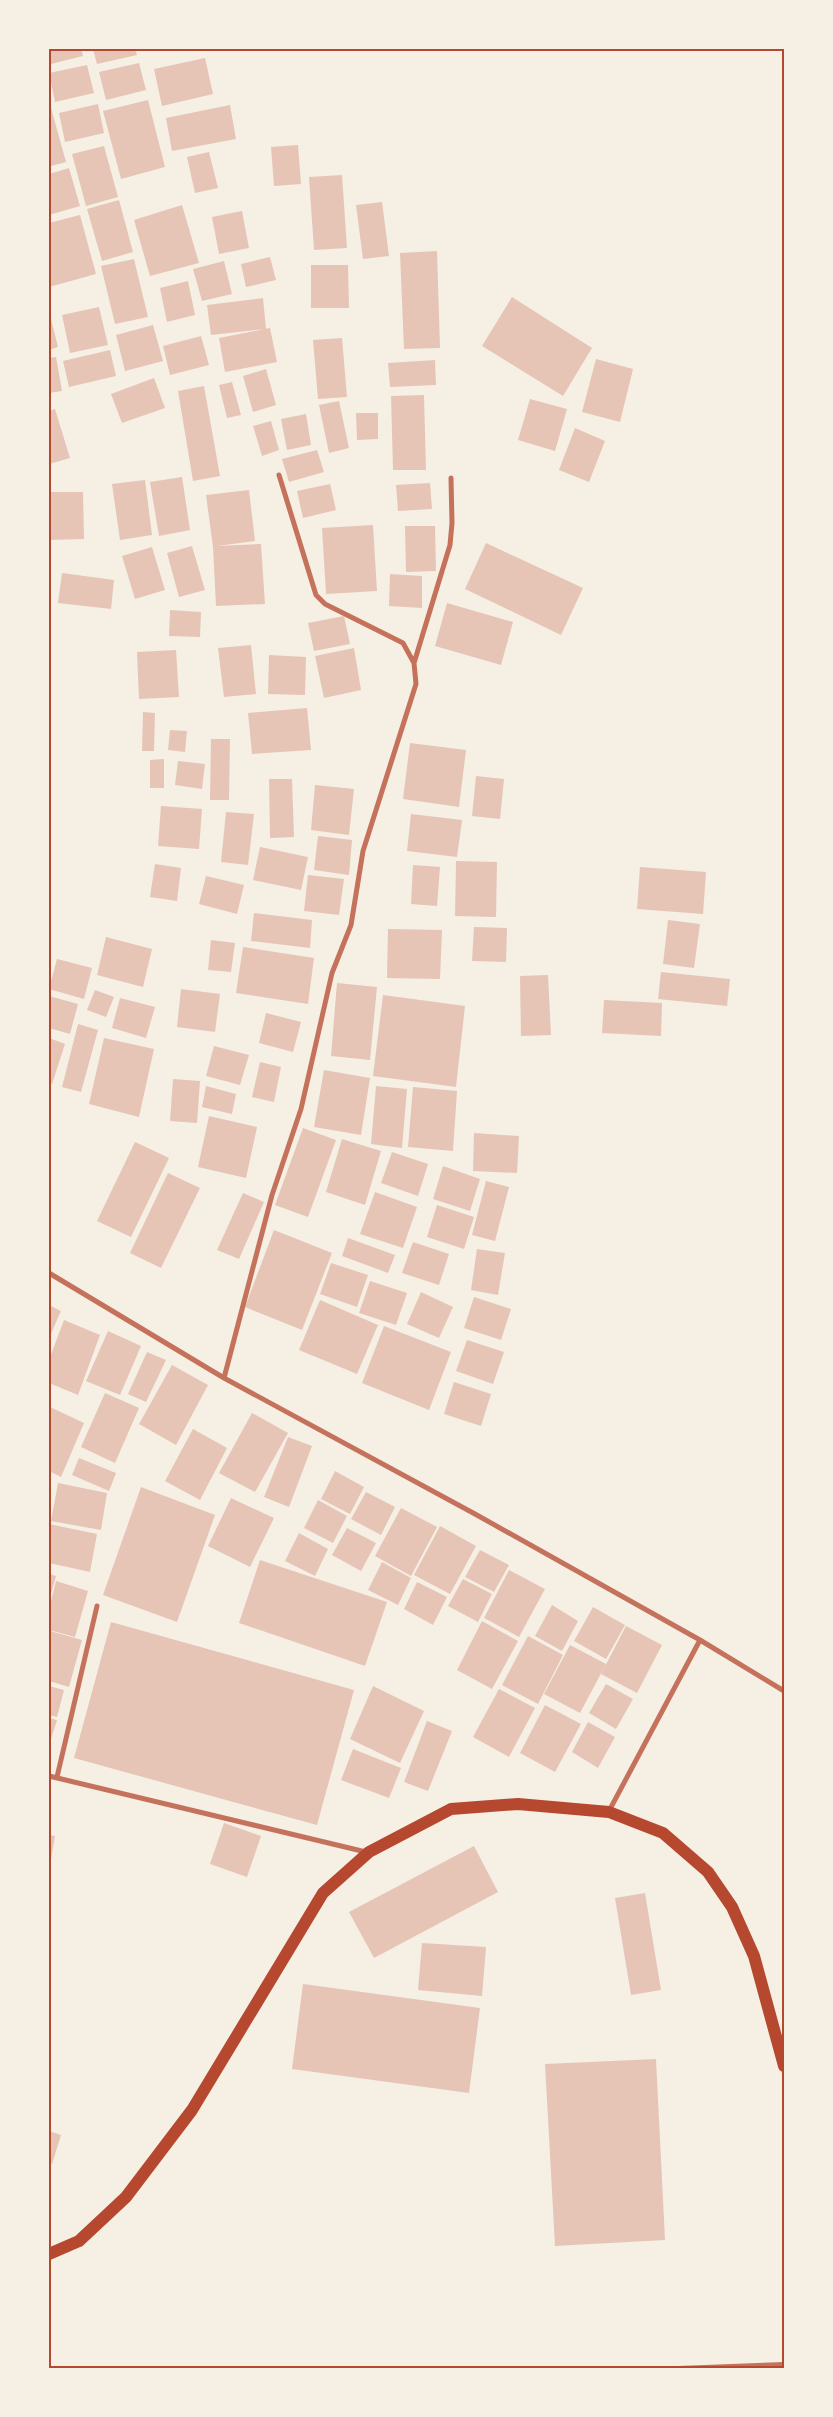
<svg xmlns="http://www.w3.org/2000/svg" width="833" height="2417" viewBox="0 0 833 2417" font-family="'Noto Sans',sans-serif">
<style>
.building{fill:#e6c5b7}
.lines{fill:none;stroke-linecap:round;stroke-linejoin:round}
.service{stroke:#c5725c;stroke-width:4}
.minor{stroke:#c5725c;stroke-width:5}
.primary{stroke:#b5482f;stroke-width:12}
.neatline{fill:none;stroke:#b5482f;stroke-width:2}
</style>
<rect width="100%" height="100%" fill="#f6efe4"/>
<path class="building" d="M49 49H81L83 56 51 64Z
M93 49H135L137 55 97 64Z
M205 58 213 94 162 106 154 69Z
M139 63 146 90 106 100 99 72Z
M87 65 94 93 55 102 49 73Z
M148 100 165 167 121 179 103 111Z
M98 104 104 133 65 142 59 113Z
M230 105 236 139 172 151 166 118Z
M51 108 66 162 51 166 49 109Z
M298 145 301 184 274 186 271 147Z
M104 146 118 197 86 206 72 154Z
M209 152 218 188 195 193 187 157Z
M69 168 80 206 49 215V174Z
M342 175 347 248 314 250 309 177Z
M119 200 133 252 102 261 87 209Z
M382 202 389 256 363 259 356 205Z
M182 205 199 263 150 276 134 220Z
M242 211 249 248 219 254 212 217Z
M80 215 96 274 49 287V223Z
M437 251 440 348 404 349 400 253Z
M270 257 276 280 246 287 241 264Z
M134 259 148 317 115 324 101 266Z
M224 261 232 294 202 301 193 269Z
M311 265H348L349 308H311Z
M188 281 195 315 167 322 160 288Z
M512 297 592 348 563 396 482 346Z
M263 298 266 329 211 335 207 305Z
M99 307 108 345 70 353 62 315Z
M49 319H51L58 347 49 350Z
M153 325 163 361 125 371 116 335Z
M270 328 277 362 225 372 219 338Z
M201 336 209 365 170 375 163 346Z
M342 338 347 397 318 399 313 340Z
M110 350 116 376 69 387 63 361Z
M56 357 62 391 49 393V358Z
M596 359 633 369 620 422 582 412Z
M435 360 436 385 390 387 388 363Z
M266 369 276 405 253 412 243 376Z
M154 378 165 408 122 423 111 394Z
M232 382 241 415 227 418 219 385Z
M204 386 220 476 193 481 178 391Z
M424 395 426 470H393L391 396Z
M530 399 567 409 555 451 518 440Z
M339 401 349 448 329 453 319 405Z
M55 409 70 458 49 464V411Z
M356 413H378V439L357 440Z
M306 414 311 445 287 450 281 419Z
M271 421 279 450 262 456 253 426Z
M575 428 605 441 589 482 559 470Z
M317 450 324 472 289 482 282 459Z
M182 477 190 530 159 536 150 482Z
M145 480 152 535 120 540 112 484Z
M430 483 432 509 398 511 396 485Z
M330 484 336 510 303 518 297 491Z
M249 490 255 541 217 546 261 544 265 604 216 606 213 547 206 495Z
M49 492H83L84 539 49 540Z
M373 525 377 591 326 594 322 528Z
M405 526H435L436 571 406 572Z
M486 543 583 588 561 635 465 589Z
M192 546 205 590 179 597 167 553Z
M152 547 165 590 135 599 122 556Z
M62 573 114 580 111 609 58 603Z
M390 574 422 576V608L389 606Z
M447 603 513 622 501 665 435 646Z
M170 610 201 612 200 637 169 636Z
M344 616 350 644 314 651 308 623Z
M251 645 256 694 224 697 218 648Z
M354 648 361 690 324 698 315 656Z
M176 650 179 697 139 699 137 652Z
M269 655 306 657 305 695 268 694Z
M307 708 311 750 252 754 248 713Z
M143 712 155 713 154 751H142Z
M170 730 187 731 185 752 168 750Z
M211 739H230L229 800H210Z
M410 743 466 750 459 807 403 799Z
M164 759V788H150V760Z
M178 761 205 764 202 789 175 785Z
M476 776 504 779 500 819 472 816Z
M269 779H292L294 837 270 838Z
M315 785 354 789 349 835 311 830Z
M161 806 202 809 199 849 158 846Z
M226 812 254 814 248 865 221 862Z
M411 814 462 820 457 857 407 851Z
M318 836 352 840 349 875 314 870Z
M260 847 308 857 301 890 253 880Z
M456 861 497 862 496 917 455 916Z
M155 864 181 868 177 901 150 897Z
M413 865 440 867 437 906 411 904Z
M640 867 706 872 703 914 637 909Z
M308 875 344 879 339 915 304 911Z
M206 876 244 885 237 914 199 904Z
M254 913 312 920 310 948 251 941Z
M668 920 700 924 694 968 663 964Z
M474 927 507 928 506 962 472 961Z
M388 929 442 930 440 979 387 978Z
M106 937 152 949 143 987 97 975Z
M211 940 235 943 231 972 208 970Z
M243 947 314 958 308 1004 236 993Z
M57 959 92 968 84 999 49 989Z
M661 972 730 979 727 1006 658 999Z
M548 975 551 1035 521 1036 520 976Z
M337 983 377 987 370 1060 331 1056Z
M181 989 220 994 215 1032 177 1027Z
M95 990 114 997 106 1017 87 1010Z
M383 995 465 1006 456 1087 373 1076Z
M49 996 78 1004 70 1034 49 1028Z
M120 998 155 1007 146 1038 112 1028Z
M604 1000 662 1003 661 1036 602 1033Z
M266 1013 301 1022 293 1052 259 1043Z
M78 1024 98 1030 81 1092 62 1087Z
M49 1038 65 1044 52 1084 49 1083Z
M104 1038 154 1049 139 1117 89 1104Z
M214 1046 249 1055 240 1085 206 1076Z
M260 1062 281 1067 274 1102 252 1097Z
M324 1070 370 1078 361 1135 314 1127Z
M173 1079 200 1081 197 1123 170 1121Z
M206 1086 236 1094 232 1114 202 1107Z
M376 1086 407 1089 402 1148 371 1144Z
M413 1087 457 1091 453 1151 408 1147Z
M209 1116 257 1127 246 1178 198 1167Z
M303 1128 336 1140 308 1217 275 1205Z
M474 1133 519 1136 517 1173 473 1171Z
M342 1139 381 1151 365 1205 326 1192Z
M135 1142 169 1158 131 1237 97 1221Z
M392 1152 428 1164 418 1196 381 1183Z
M443 1166 480 1179 470 1211 433 1199Z
M168 1173 200 1188 161 1268 130 1253Z
M486 1181 509 1187 495 1241 472 1235Z
M375 1192 417 1207 403 1248 360 1234Z
M243 1193 264 1202 239 1259 217 1250Z
M437 1205 474 1217 464 1249 427 1237Z
M274 1230 332 1253 302 1330 245 1307Z
M348 1238 395 1255 388 1273 342 1256Z
M413 1242 449 1254 439 1285 402 1273Z
M477 1249 505 1253 498 1295 471 1290Z
M331 1263 368 1275 357 1307 320 1294Z
M370 1281 407 1293 396 1325 359 1313Z
M421 1292 453 1307 439 1338 407 1324Z
M474 1297 511 1309 501 1340 464 1328Z
M320 1300 378 1325 357 1374 299 1350Z
M49 1305 61 1311 49 1338Z
M64 1320 100 1335 78 1395 49 1383V1360Z
M384 1326 451 1352 429 1410 362 1383Z
M108 1331 141 1346 120 1395 86 1381Z
M467 1340 504 1352 493 1384 456 1371Z
M147 1352 166 1360 146 1402 128 1394Z
M172 1365 208 1385 176 1445 139 1424Z
M454 1382 491 1394 481 1426 444 1414Z
M105 1393 139 1408 115 1463 81 1447Z
M50 1407 84 1423 61 1477 49 1471Z
M252 1413 288 1433 255 1492 219 1473Z
M193 1429 227 1448 200 1500 165 1481Z
M288 1437 312 1446 289 1507 264 1497Z
M79 1458 116 1473 109 1491 72 1475Z
M335 1471 364 1487 350 1514 321 1499Z
M58 1483 107 1493 101 1530 51 1521Z
M141 1487 215 1515 177 1622 103 1595Z
M366 1492 395 1507 381 1535 351 1519Z
M231 1498 274 1518 250 1567 208 1546Z
M318 1500 347 1516 333 1543 304 1528Z
M401 1508 437 1527 411 1576 375 1556Z
M49 1524 97 1534 90 1572 49 1563Z
M440 1526 476 1546 450 1594 414 1575Z
M347 1528 376 1543 361 1571 332 1555Z
M299 1533 328 1549 315 1576 285 1561Z
M480 1550 509 1565 494 1592 465 1577Z
M260 1560 387 1602 365 1666 239 1623Z
M382 1562 411 1578 398 1605 368 1590Z
M509 1570 545 1589 519 1637 484 1618Z
M49 1574 56 1576 49 1601Z
M463 1579 492 1594 478 1622 448 1606Z
M56 1581 88 1591 75 1637 49 1630V1609Z
M417 1582 447 1597 433 1625 404 1609Z
M552 1605 578 1621 562 1651 535 1636Z
M593 1607 625 1625 606 1659 574 1641Z
M482 1621 518 1641 492 1689 457 1670Z
M111 1622 354 1690 317 1825 74 1758Z
M626 1626 662 1645 637 1693 601 1674Z
M50 1631 82 1640 69 1687 49 1681Z
M528 1636 563 1655 538 1704 502 1685Z
M570 1645 606 1664 580 1713 544 1694Z
M606 1684 633 1699 616 1729 589 1713Z
M49 1686 64 1690 57 1717 49 1715Z
M373 1686 424 1711 400 1763 350 1739Z
M499 1689 535 1708 509 1757 473 1737Z
M545 1705 581 1724 555 1772 520 1753Z
M49 1718 57 1720 49 1745Z
M427 1721 452 1731 428 1791 404 1782Z
M588 1722 615 1737 598 1768 572 1752Z
M353 1749 401 1768 389 1798 341 1780Z
M224 1823 261 1836 247 1877 210 1864Z
M49 1835 55 1836 50 1865H49Z
M474 1846 498 1892 374 1958 349 1912Z
M645 1893 661 1990 631 1995 615 1898Z
M422 1943 486 1947 482 1996 418 1990Z
M303 1984 480 2008 469 2093 292 2069Z
M656 2059 665 2240 555 2246 545 2064Z
M49 2131 61 2135 52 2164 49 2163Z"/>
<g class="lines">
<path class="service" d="M678 2368 784 2364"/>
<path class="minor" d="M414 663 450 545 452 523 451 478
M49 1273 224 1378 475 1514 700 1640 784 1691
M224 1378 272 1195 301 1109 332 973 351 925 363 851 416 684 414 663 403 643 325 604 316 595 279 475
M49 1776 366 1852
M57 1777 97 1606
M609 1811 700 1640"/>
<path class="primary" d="M49 2254 79 2241 126 2197 192 2110 323 1893 369 1852 451 1809 518 1804 609 1812 663 1833 708 1872 732 1907 754 1956 784 2066"/>
</g>
<rect width="833" height="2417" fill="none" stroke="#f6efe4" stroke-width="100"/>
<rect x="50" y="50" width="733" height="2317" class="neatline"/>
</svg>
